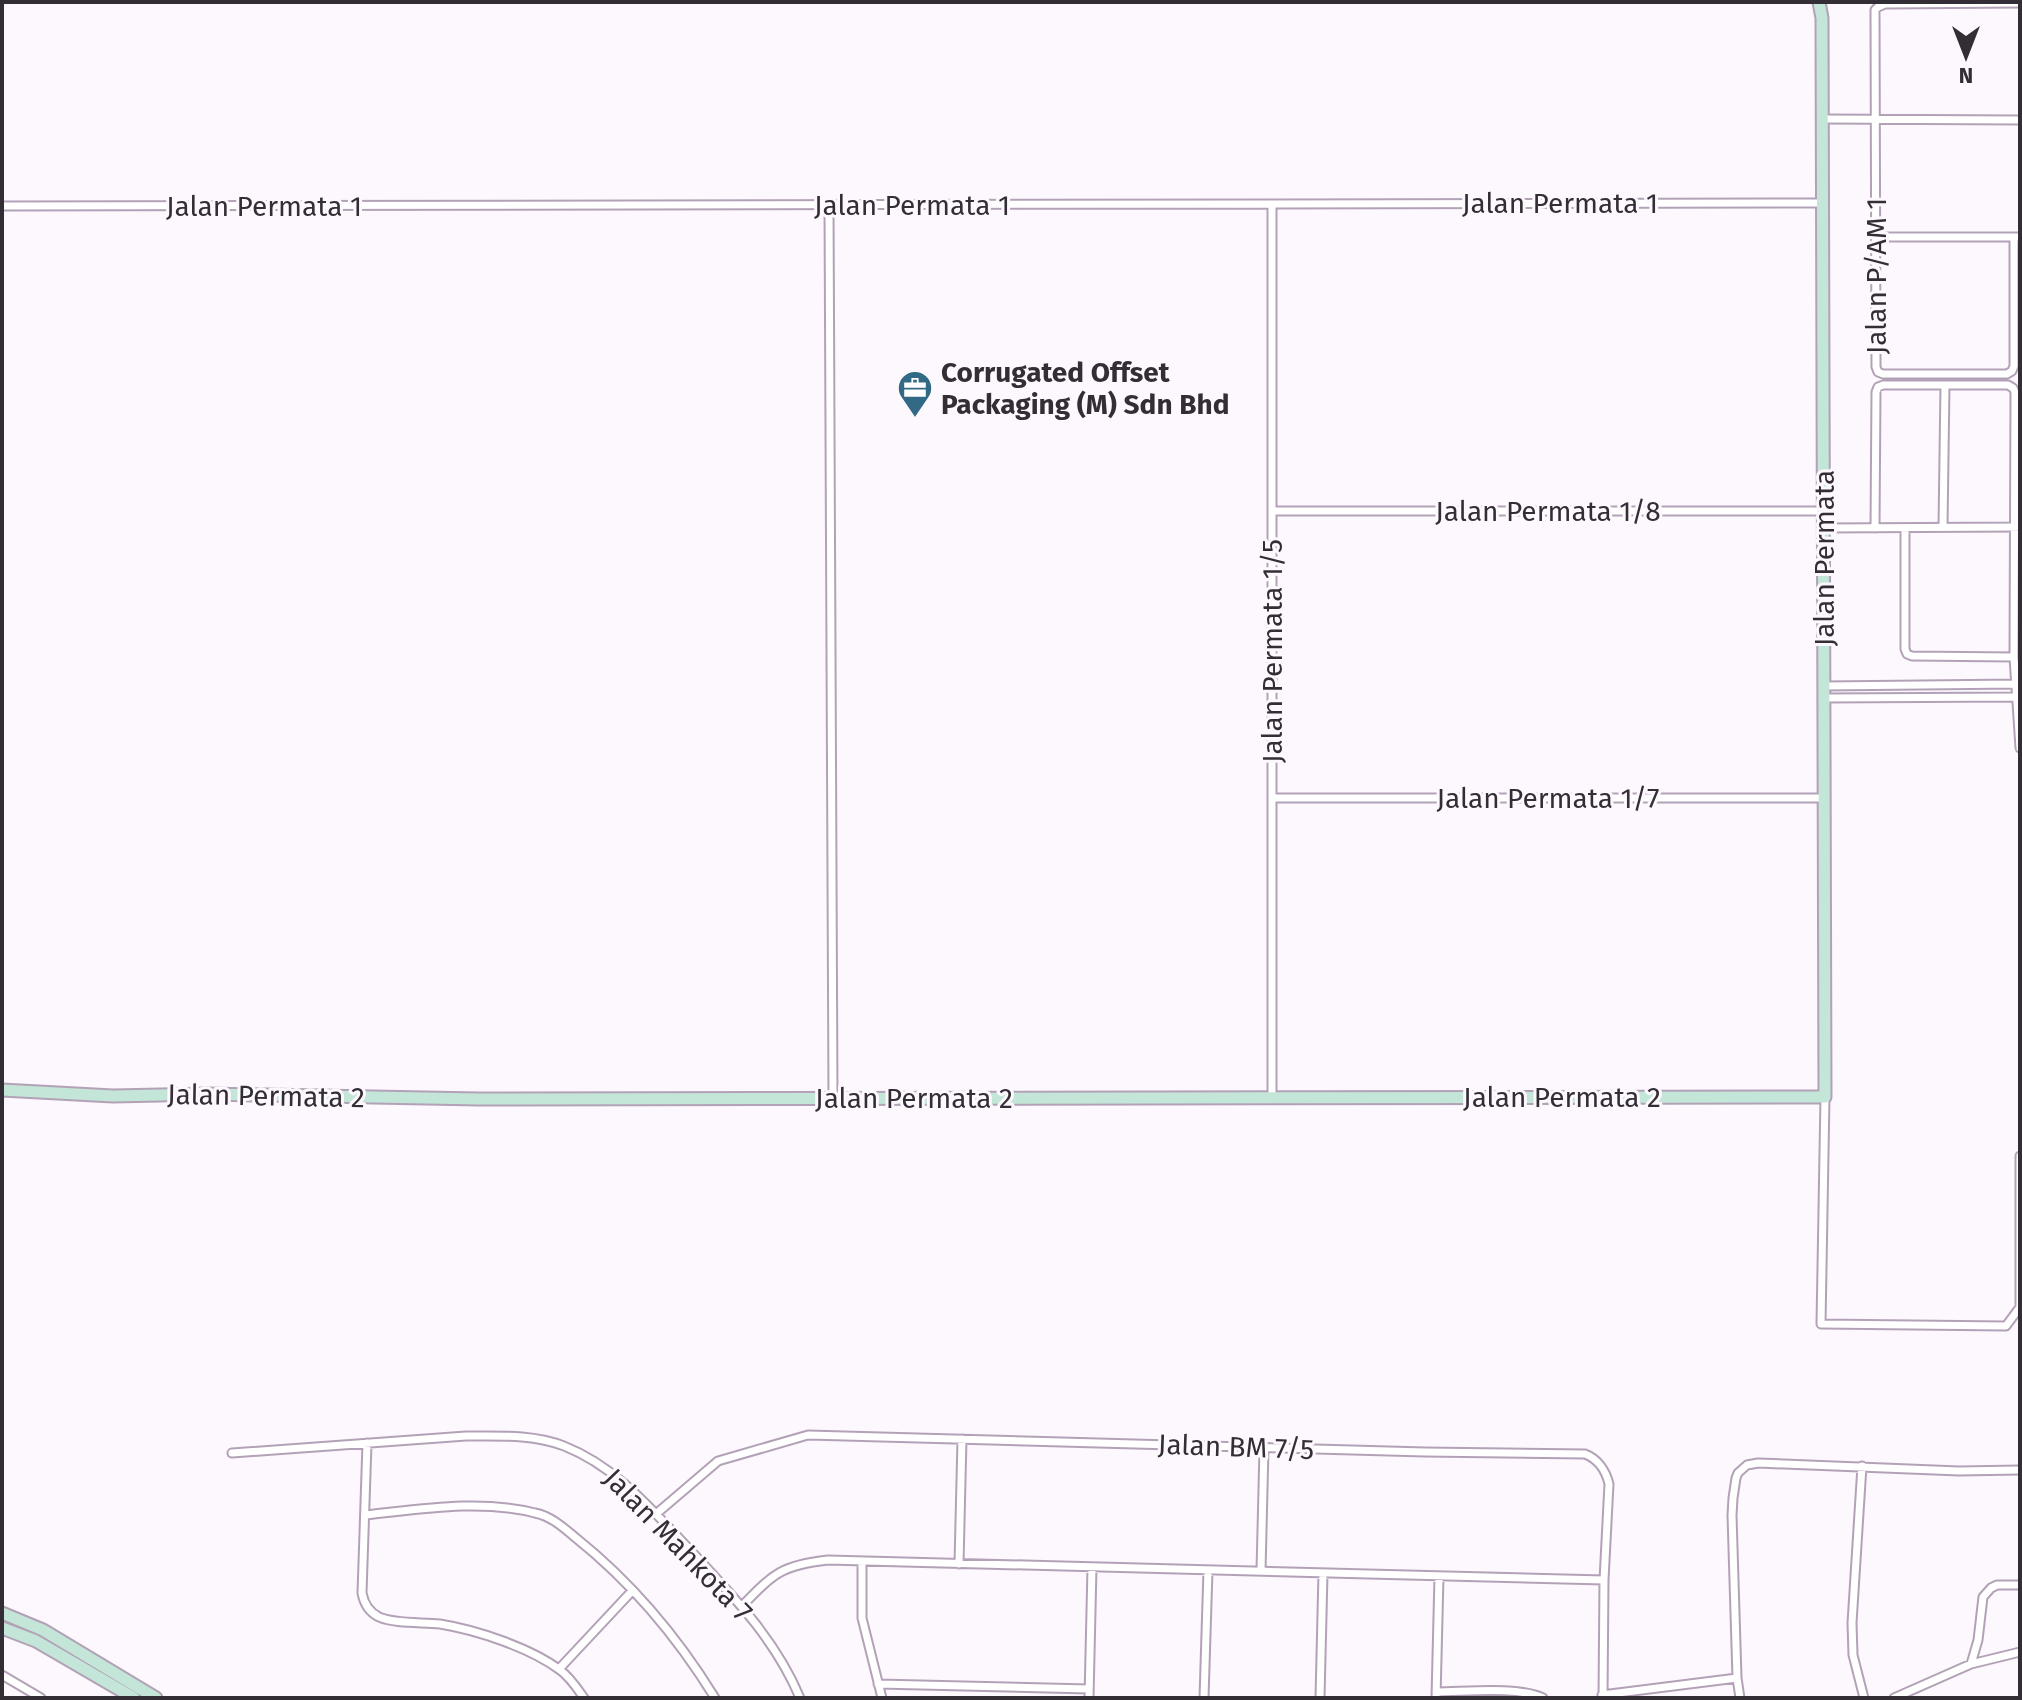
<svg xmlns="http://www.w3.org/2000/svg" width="2022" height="1700" viewBox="0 0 2022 1700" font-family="'Fira Sans',sans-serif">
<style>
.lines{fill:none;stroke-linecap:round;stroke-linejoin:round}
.street-casing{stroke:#b3a2b7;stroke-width:11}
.secondary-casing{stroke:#b3a2b7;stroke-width:15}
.street{stroke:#fff;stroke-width:7}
.secondary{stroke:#c3e6d8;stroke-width:11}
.labels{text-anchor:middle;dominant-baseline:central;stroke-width:6;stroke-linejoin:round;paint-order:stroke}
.street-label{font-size:28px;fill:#332d35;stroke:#fcf8fd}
.poi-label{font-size:28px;font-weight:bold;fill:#332d35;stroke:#fcf8fd;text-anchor:start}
</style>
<rect width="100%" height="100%" fill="#fcf8fd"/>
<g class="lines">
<defs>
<path id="street" d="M1823 119 2020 120
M1272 204V1097
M829 205 833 1098
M2 206 1823 203
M1875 237H2020
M2014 237V366L2012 371 2007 374H1883L1878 372 1876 367 1875 10 1878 7 1885 4 2020 3
M1272 511H1824
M1943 527 1945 385
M1824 528 2020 527
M1875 528 1876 392 1878 387 1883 385H2008L2013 388 2015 392 2014 657 2020 748
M1905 528V649L1907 654 1912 656 2014 657
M1824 686 2018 684
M1824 698 2020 697
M1272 798H1824
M1825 1097 1821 1324 2006 1326 2020 1307V1156
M367 1443 362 1593C364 1604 369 1612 379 1617 395 1624 422 1622 440 1624 477 1630 531 1648 560 1670 570 1677 577 1688 584 1698
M232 1453 466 1436C498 1436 534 1434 564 1446 617 1467 652 1510 691 1551 733 1596 776 1640 800 1698
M1862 1466 1852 1623 1853 1655 1864 1698
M656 1514 718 1461 808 1435 1425 1452 1585 1454C1598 1459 1606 1471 1609 1484L1604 1580 1603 1698
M366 1515C422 1509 479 1499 535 1513 551 1516 564 1528 576 1538 631 1582 678 1638 715 1698
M862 1561V1618L882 1698
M959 1564 962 1439
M1261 1571 1264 1448
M742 1606C774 1573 782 1565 828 1560L1604 1580
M1971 1664 1978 1640 1983 1597 1991 1588 1997 1585H2020
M559 1669 632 1591
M2 1675 41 1698
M878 1684 1089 1689
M1437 1692C1465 1692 1518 1686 1543 1698
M1602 1695 1737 1678
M1089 1698 1092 1567
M1204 1698 1208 1570
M1320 1698 1323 1573
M1436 1698 1439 1576
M1740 1698 1737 1678 1732 1515 1733 1498 1736 1478 1738 1473 1747 1465 1758 1463 1959 1471 2020 1470
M1894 1698 1971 1664 2020 1652"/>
<path id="secondary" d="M2 1090 113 1096 207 1094 479 1099 1825 1097 1822 18 1819 2
M2 1613 43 1630 156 1698
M2 1628 36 1641 134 1698"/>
</defs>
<use href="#street" class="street-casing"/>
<use href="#secondary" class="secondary-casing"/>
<use href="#street" class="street"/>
<use href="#secondary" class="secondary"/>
</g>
<defs>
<symbol id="office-pin" viewBox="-11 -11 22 30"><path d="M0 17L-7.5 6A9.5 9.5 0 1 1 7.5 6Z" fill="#326984" stroke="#fcf8fd"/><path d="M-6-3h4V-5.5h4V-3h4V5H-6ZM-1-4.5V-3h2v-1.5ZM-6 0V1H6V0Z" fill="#fff"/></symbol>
</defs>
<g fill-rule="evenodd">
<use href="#office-pin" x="895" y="368" width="40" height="54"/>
</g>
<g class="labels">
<g class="street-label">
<text x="1560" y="203">Jalan Permata 1</text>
<text x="912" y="205">Jalan Permata 1</text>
<text x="264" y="206">Jalan Permata 1</text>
<text transform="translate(1876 276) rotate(-90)">Jalan P/AM 1</text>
<text x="1548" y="511">Jalan Permata 1/8</text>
<text transform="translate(1824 558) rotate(-90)">Jalan Permata</text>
<text transform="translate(1272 651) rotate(-90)">Jalan Permata 1/5</text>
<text x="1548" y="798">Jalan Permata 1/7</text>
<text transform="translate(266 1096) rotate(1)">Jalan Permata 2</text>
<text x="1562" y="1097">Jalan Permata 2</text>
<text x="914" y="1098">Jalan Permata 2</text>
<text transform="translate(1236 1447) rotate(2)">Jalan BM 7/5</text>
<text transform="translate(678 1545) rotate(46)">Jalan Mahkota 7</text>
</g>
<g class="poi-label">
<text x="941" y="372">Corrugated Offset<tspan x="941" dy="32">Packaging (M) Sdn Bhd</tspan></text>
</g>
</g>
<rect width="2022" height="1700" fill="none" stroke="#332d35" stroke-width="8"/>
<g transform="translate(1966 56) rotate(180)" stroke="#fcf8fd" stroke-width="6" paint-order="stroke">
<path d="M0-6L14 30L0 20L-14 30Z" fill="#332d35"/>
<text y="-12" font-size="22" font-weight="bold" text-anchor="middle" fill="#332d35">N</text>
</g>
</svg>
